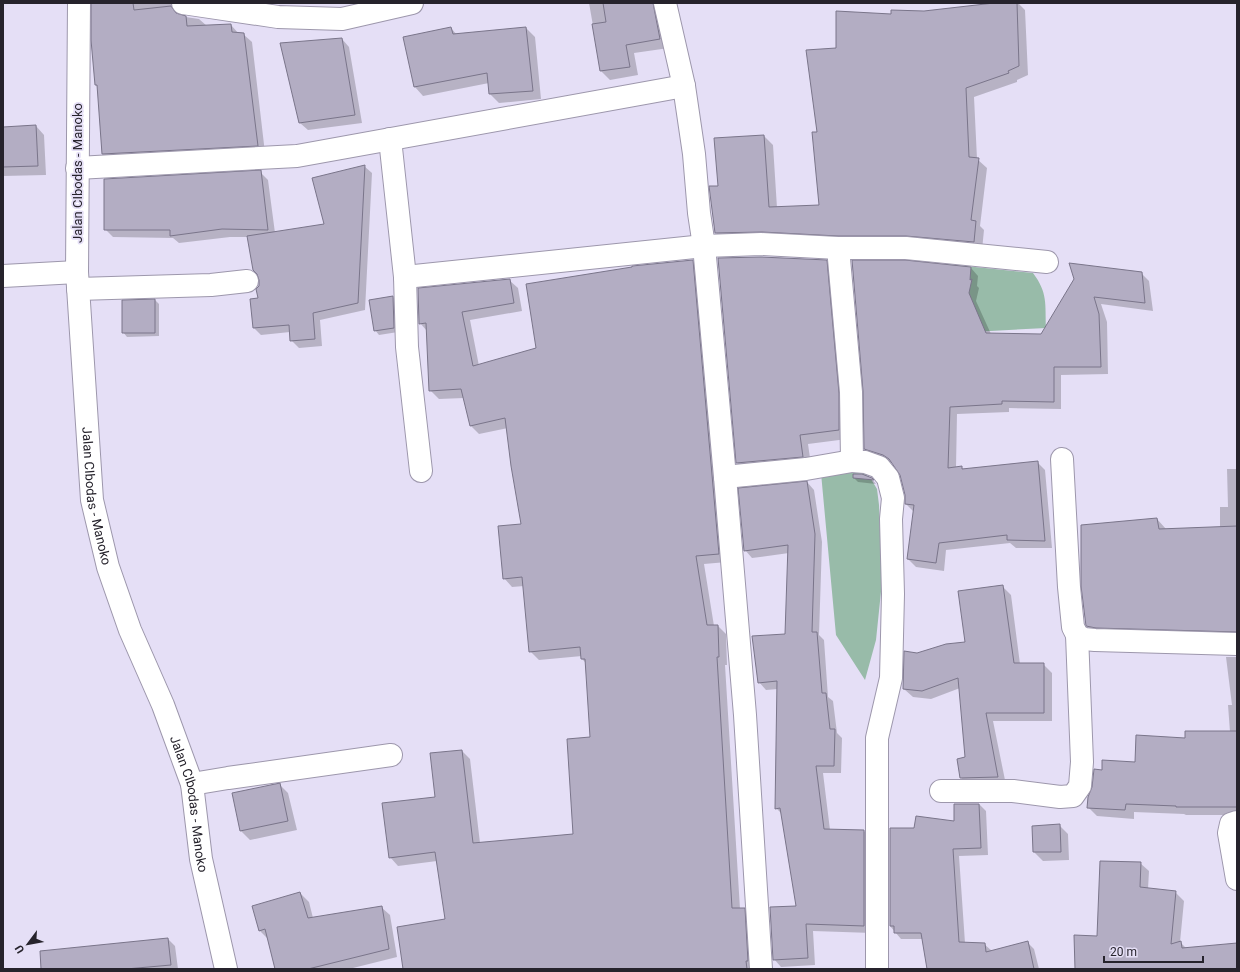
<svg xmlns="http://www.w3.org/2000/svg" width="1240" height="972" viewBox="0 0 1240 972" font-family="Roboto,sans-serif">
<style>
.green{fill:#98bba9}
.shadow{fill:#0003}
.building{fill:#b3adc3;stroke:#7a758a}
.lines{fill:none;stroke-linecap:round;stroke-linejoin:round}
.minor-casing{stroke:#9d97ac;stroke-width:24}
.minor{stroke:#fff;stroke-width:22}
.labels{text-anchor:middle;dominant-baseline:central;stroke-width:3.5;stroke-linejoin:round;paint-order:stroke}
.street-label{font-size:13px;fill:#26232c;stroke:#e5dff6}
</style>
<rect width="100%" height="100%" fill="#e5dff6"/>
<path class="green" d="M946 264 1033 273C1048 293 1045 304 1046 328L972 332 943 336Z
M859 469 871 479 877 489 879 505 882 582 876 640 865 680 836 635 821 473Z"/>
<path class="shadow" d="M92 3H182L178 9 179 16 199 19 207 26 231 25 239 34H243L252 42 265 153 111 162 102 154 98 88 96 85 92 39Z
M589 3H666L669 48 634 53 638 75 610 80 601 71Z
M1002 3H1018L1025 10 1028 75 1017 80V82L974 97 977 159 987 168 980 226 984 230 982 250 724 241 716 233 719 187 764 136 773 145 777 208 821 206 818 133 837 49 891 15Z
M451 28 457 35 526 28 535 37 541 99 499 103 490 94 489 83 423 96 415 87 404 38Z
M342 39 349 47 362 123 308 130 300 123Z
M36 126 44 135 46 175 3 176V128Z
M364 166 372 173 365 310 320 320 322 346 299 348 291 340 290 332 261 335 254 328 259 299 260 280 249 237H230L179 243 173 238 113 237 105 229 260 172 268 180 275 233 325 224Z
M692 261 701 269 727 562 704 564 714 626H718L726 634 727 665H725L740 909H744L753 918 755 969H404L447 920 437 861 398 866 390 857 436 797 462 751 470 759 480 843 574 834 591 738 586 663 582 659V656L539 660 530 651 524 586 512 587 504 578 522 525 508 428 479 434 471 426 464 398 439 399 430 390 427 331 420 323 509 280 518 288 522 311 470 320 479 366 537 349Z
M826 261 835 270 847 439 808 444 811 465 746 472 737 463Z
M971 268 978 276 977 286 979 288 976 301 991 334 1041 336 1076 280 1141 273 1149 281 1153 311 1101 304 1107 322 1108 374 1061 375V409L1009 408V412L957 414 956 468 961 467 964 470 1037 462 1045 470 1052 548H1016L1010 543 946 550 944 571 916 567 908 559 914 512 906 504V495L901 475 892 463 873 457 865 449Z
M393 297 397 301 398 332 379 335 375 330Z
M155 300 159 304V336L127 337 123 332Z
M1227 469H1237V640L1096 634 1087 626 1157 519 1166 529 1220 527V507H1228Z
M854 478H871L876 484 858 482Z
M807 482 814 490 822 542 819 635 824 640 828 697 833 701 837 733 842 738 841 773H823L830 830 864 831 872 838V933L813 931 815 965 781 967 774 959 797 907 782 814 776 808 778 689 766 690 759 682 786 635 789 553 752 558 745 550Z
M1002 586 1011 595 1020 664H1043L1052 673V721H993L1006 785 970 786 961 778 958 760 966 758 960 688 931 699 913 697 904 689 917 654 966 643Z
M1226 657H1237V815H1186L1184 814 1134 812V819L1097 816 1088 807 1103 771 1136 763 1186 739 1230 732 1228 705H1232Z
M279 784 288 793 297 830 250 840 241 831Z
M955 804H979L986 811 988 855 959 856 965 943 984 944 992 951 1027 942 1034 949 1039 969H928L923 939H901L890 926 915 829 955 822Z
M1059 825 1068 834 1069 860 1043 861 1034 852Z
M1140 863 1149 871 1148 889 1175 892 1184 901 1180 942 1187 949 1237 944V969H1076L1098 937Z
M300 893 309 902 313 918 381 907 390 915 397 957 349 969H276L268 939 260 931Z
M168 939 175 946 178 969H91L89 947Z"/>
<path class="building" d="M91 3H133L134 10 171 6 176 13 186 16 187 26 231 24 232 32 244 33 258 146 102 154 97 85H95L91 40Z
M603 3H653L660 39 626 45 630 67 600 71 592 24 606 22Z
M994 3H1017L1019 66 1008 71 1009 73 966 88 969 157 979 158 971 220 976 221 974 242 906 236H838L762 232 715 233 709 186H718L714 138 764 135 769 207 819 205 812 132H817L806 50 836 48V11L891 14V10L924 11Z
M451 27 453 34 526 27 533 91 489 94 487 73 414 87 403 37Z
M342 38 355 115 299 123 280 43Z
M36 125 38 166 3 167V127Z
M365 165 358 303 313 313 315 339 290 341 289 325 253 328 250 299 258 298 256 289 259 286V280L257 274 253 270 247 236 324 224 312 178Z
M261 170 268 230 222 229 170 236V230H104V179Z
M761 257 827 260 839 393V430L800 435 803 457 736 463 718 258Z
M693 260 719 554 696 556 707 625H718L719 657H717L732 908H745L748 961H746L747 969H403L397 927 445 919 435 852 389 858 382 803 435 797 430 753 462 750 473 843 573 834 567 739 590 737 585 659H581L580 647 529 652 522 577 503 579 498 526 521 524 511 466 505 418 470 426 461 389 429 391 426 323 419 324 418 288 510 279 514 303 462 312 473 366 536 348 526 284 632 267V266Z
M852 260H905L971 267 970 280 972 279 969 293 986 333 1041 334 1074 279 1069 263 1142 272 1145 303 1094 297 1099 314 1101 367H1054V402L1002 401V404L950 407 948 468 962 466V469L1038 461 1045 541 1007 540V535L939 543 936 563 907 559 914 505 905 504V495L900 475 889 459 883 455 864 449 863 391Z
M393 296 394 328 374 331 369 300Z
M155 299V333H122V300Z
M853 474H862L872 478 874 480 853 478Z
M807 481 815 534 812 632H817L822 693H826L830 729H835L834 766H816L824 829 864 830V926L806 924 808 958 773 960 770 907 796 906 780 808 775 809 777 681 758 683 752 636 785 634 788 545 744 551 738 488Z
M1157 518 1159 529 1237 526V632L1096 628 1086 626 1081 586V525Z
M1003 585 1014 663H1044V713H986L998 777 960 778 957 759 965 757 958 678 922 691 903 689 904 651 917 653 946 644 965 642 958 591Z
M1185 731H1237V807H1176V806L1126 804 1125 810 1087 808 1088 797 1092 787 1094 769 1102 770V760L1135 762 1136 735 1185 738Z
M280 783 288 821 240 831 232 793Z
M954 804H979L981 848 953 849 959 942 985 943 986 952 1028 941 1034 969H927L921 933H894V926H890V828H914L916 816 954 821Z
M1060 824 1061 852H1033L1032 826Z
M1100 861 1141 862 1140 887 1176 891 1171 944 1181 941 1182 948 1237 943V969H1075L1074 935 1097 936Z
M300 892 308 918 382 906 389 949 308 969H275L265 929 259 931 252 906Z
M168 938 171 965 126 969H41L40 951Z"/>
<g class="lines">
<defs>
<g id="minor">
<path id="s1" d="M79 3 77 272 92 500 108 567 130 630 163 705 192 784 201 859 226 969"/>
<path d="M183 3 278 17 342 19 412 3"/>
<path d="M665 3 684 86 694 154 699 213 704 246 725 477 745 715 761 969"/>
<path d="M390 139 405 277 407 347 421 471"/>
<path d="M77 168 297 156 684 86"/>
<path d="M838 248H906L1047 262"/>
<path d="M3 276 77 272"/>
<path d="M405 277 704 246 761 244 838 248 851 392 852 461 865 462 879 467 888 478 893 498 891 519 893 594 891 678 877 738V969"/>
<path d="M78 289 211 285 247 281"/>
<path d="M1062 459 1069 587 1073 627 1077 635 1084 639 1095 640 1237 644"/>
<path d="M725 477 806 469 852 461"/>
<path d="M192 784 228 778 391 755"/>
<path d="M941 791H1013L1060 797 1073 796 1080 786 1082 762 1077 635"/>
<path d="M1237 822 1231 824 1229 833 1237 879"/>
</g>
</defs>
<use href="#minor" class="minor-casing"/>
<use href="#minor" class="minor"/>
</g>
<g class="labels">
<g class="street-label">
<text transform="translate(77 173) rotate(-90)">Jalan CIbodas - Manoko</text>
<text stroke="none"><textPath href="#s1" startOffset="494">Jalan CIbodas - Manoko</textPath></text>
<text stroke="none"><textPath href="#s1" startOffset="818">Jalan CIbodas - Manoko</textPath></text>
</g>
</g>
<rect width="1240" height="972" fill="none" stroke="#26232c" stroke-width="8"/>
<g transform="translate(28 944) rotate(238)" stroke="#e5dff6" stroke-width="3" paint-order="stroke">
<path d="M0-3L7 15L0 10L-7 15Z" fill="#26232c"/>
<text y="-6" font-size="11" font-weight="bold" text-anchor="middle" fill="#26232c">U</text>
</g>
<path d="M1104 956v6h99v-6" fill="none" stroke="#26232c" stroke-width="2"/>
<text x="1110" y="956" font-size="12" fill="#26232c" stroke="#e5dff6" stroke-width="3" paint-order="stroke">20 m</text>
</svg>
